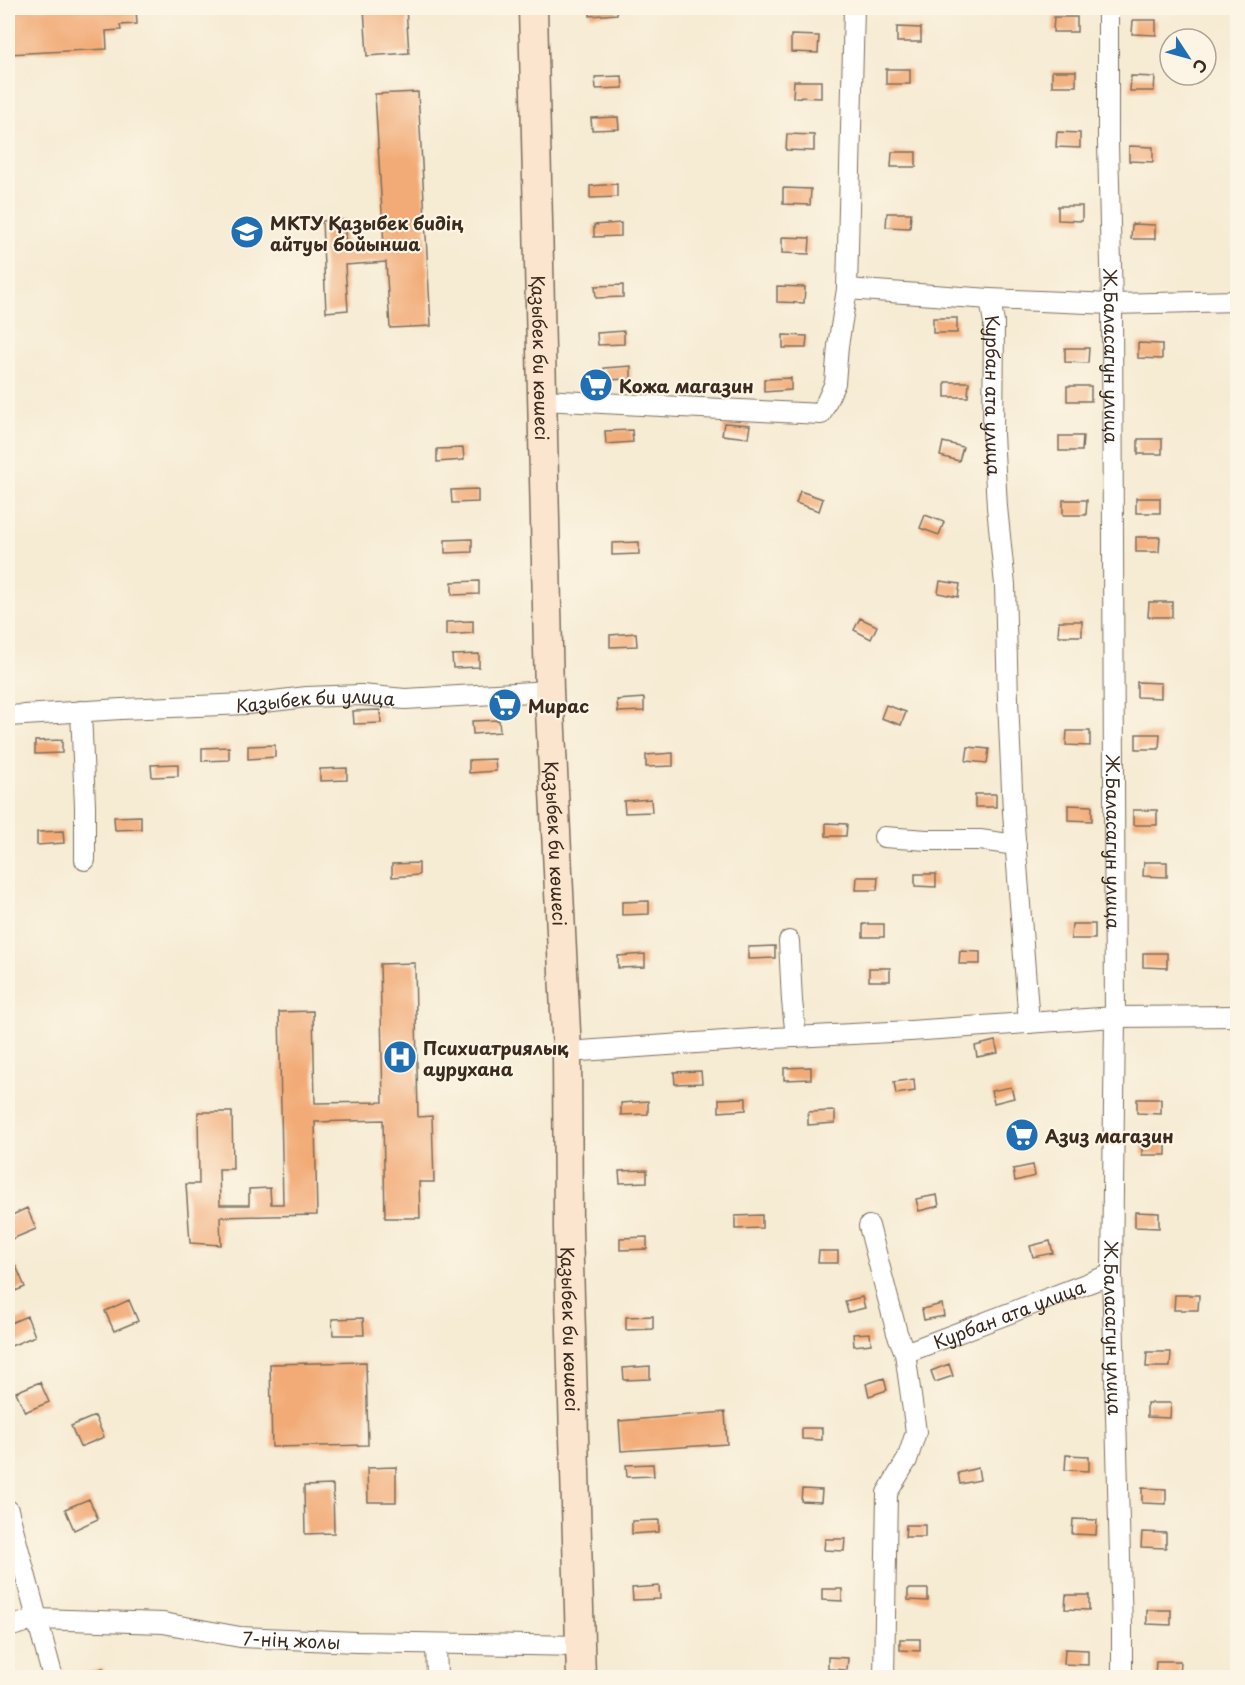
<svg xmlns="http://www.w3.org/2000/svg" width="1245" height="1685" viewBox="0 0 1245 1685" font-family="'Playpen Sans',sans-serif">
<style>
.building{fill:#f2ab77}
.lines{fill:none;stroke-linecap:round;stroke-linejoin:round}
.minor-casing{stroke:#7c6e5d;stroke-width:22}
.secondary-casing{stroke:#7c6e5d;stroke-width:31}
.minor{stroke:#fff;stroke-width:20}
.secondary{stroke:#fbe5cf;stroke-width:28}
.labels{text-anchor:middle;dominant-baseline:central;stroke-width:4.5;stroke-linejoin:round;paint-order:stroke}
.poi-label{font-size:18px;font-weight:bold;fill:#3b2a1e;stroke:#fcf5e5;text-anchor:start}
.street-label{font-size:18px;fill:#3b2a1e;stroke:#fcf5e5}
</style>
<rect width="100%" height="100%" fill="#fcf5e5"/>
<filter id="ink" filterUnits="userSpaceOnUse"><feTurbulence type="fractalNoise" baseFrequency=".0167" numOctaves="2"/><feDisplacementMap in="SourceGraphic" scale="12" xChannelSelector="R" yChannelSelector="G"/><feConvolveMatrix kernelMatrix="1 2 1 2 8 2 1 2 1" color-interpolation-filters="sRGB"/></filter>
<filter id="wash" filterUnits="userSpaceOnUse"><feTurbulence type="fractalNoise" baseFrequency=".008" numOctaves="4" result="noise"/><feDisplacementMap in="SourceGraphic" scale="24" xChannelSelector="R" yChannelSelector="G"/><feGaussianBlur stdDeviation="1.35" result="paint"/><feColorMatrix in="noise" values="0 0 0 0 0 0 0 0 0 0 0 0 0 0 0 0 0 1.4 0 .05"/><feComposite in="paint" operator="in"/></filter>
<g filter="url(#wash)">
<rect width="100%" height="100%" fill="#f6ebd3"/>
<g id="blocks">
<path class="building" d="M8 8H136L137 24 120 25 121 30 106 31 107 49 8 54Z
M364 8H406L409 53 367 56Z
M590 8H617V14L590 16Z
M1054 17H1077V32H1053Z
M1133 20H1156V35L1132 34Z
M897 27 921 28V42H897Z
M791 35 819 36 818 53 791 52Z
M886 69H910V84H886Z
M1052 71H1076V86H1052Z
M622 76 623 88 596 89 595 77Z
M1131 76 1155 77 1154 91H1130Z
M794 81H821V98L793 97Z
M418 92 431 326 390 328 386 262 345 265 348 310 326 312 322 221 344 220 346 248 384 246 375 94Z
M618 117 619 129 592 130 591 118Z
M1057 132 1080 133V148L1056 147Z
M787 134 814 135V151L786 150Z
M1129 146 1153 147V162L1129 161Z
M892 152H916V167H891Z
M617 184V197L590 198V186Z
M783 188 811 189 810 205 783 204Z
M1058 206H1082V221L1058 220Z
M887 213H911L910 228 886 227Z
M621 223V236L594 237V225Z
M1132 224 1155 225V239H1131Z
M782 237 810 238 809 254 782 253Z
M623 285V297L596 298 595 286Z
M777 286 805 287 804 303 777 302Z
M933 318H957V333H933Z
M624 331V344L598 345 597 333Z
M783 335 807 336 806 348H783Z
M1138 343 1162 344V359L1138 358Z
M1065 348H1089L1088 363 1065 362Z
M631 366V379L604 380V368Z
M791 378V390L764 392V379Z
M945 382H969L968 397H945Z
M1067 386H1091V401H1067Z
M724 423 750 425 748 438 722 435Z
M632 430 633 442 606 444 605 431Z
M1059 436H1083L1082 451H1059Z
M1138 439H1162V454H1138Z
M943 442 963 447 959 461 940 456Z
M463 448 464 460 437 462V449Z
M478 489V502L452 503 451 490Z
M800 491 823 499 819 511 796 503Z
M1136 498H1160V513H1136Z
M1063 500H1087L1086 515H1063Z
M925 515 944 522 939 535 920 528Z
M1136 537H1160L1159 552H1136Z
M472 539V552L445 553V540Z
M639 542V554L612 555V543Z
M479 581V594L452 595V582Z
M940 581 960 584 958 597 938 593Z
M1149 602H1172V617H1148Z
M860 618 877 626 871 639 854 630Z
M473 621V633L446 635V622Z
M1059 621H1082V636H1058Z
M636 633 637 646 610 647V635Z
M479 654V667L453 668 452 655Z
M1137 682 1161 683V698L1137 697Z
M497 698H512V711L497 712Z
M644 698V711L618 712 617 700Z
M886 705 906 712 901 725 881 718Z
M380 710 381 723 354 724 353 711Z
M499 720 500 732 473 734 472 721Z
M1067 731H1090V746L1066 745Z
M1136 734H1160L1159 749H1136Z
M62 740V753L35 754V741Z
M275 745V757L248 759V746Z
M229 747V760L202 761V748Z
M968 747 989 749 987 763 966 761Z
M673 753V766L646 767V755Z
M495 759 496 771 469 773V760Z
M178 764V776L152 777 151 765Z
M347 768V780L320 781V769Z
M975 794H996V807H975Z
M651 799 652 812 625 813 624 801Z
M1068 805 1092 806V821L1068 820Z
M1133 810H1157V825H1133Z
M141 816V829L115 830 114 817Z
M826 823 847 824 846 836H826Z
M63 831 64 843 37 845V832Z
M1144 862H1167V877L1143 876Z
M419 863V875L392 877V864Z
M915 874H936V887L915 886Z
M857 877H878L877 890H856Z
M649 901V914L622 915V902Z
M863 924H884V937H863Z
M1072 924H1095V939H1071Z
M775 946V958L748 959V947Z
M960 951 980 952V964H959Z
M1143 953H1167V968L1143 967Z
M645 954V967L618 968V956Z
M415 963 418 1117 432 1116 434 1182H419L420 1218H385L383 1120 315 1122 317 1215 220 1217 221 1245 190 1243 186 1184H199L198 1112H232L233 1169H219L220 1205H249V1189L270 1188 271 1204H283L279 1012 313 1011 315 1103 383 1102 380 964Z
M869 968H890V981H869Z
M995 1041 998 1053 977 1057 975 1046Z
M811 1067V1079L784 1080V1068Z
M701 1071 702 1083 675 1084 674 1072Z
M914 1079 915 1091 896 1094 894 1082Z
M1011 1087 1014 1098 994 1103 991 1091Z
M746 1098V1110L719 1112V1099Z
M1137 1099H1161V1114L1137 1113Z
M648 1101V1114L621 1115V1103Z
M835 1111V1123L808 1125V1112Z
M1142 1140 1166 1141V1155H1142Z
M1033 1165 1035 1176 1015 1181 1013 1169Z
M647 1170V1182L620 1183 619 1171Z
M937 1195 939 1206 919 1211 916 1199Z
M27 1208 36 1229 12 1239 8 1228V1217Z
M1135 1212 1159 1213V1228L1135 1227Z
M762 1215V1228L735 1229V1216Z
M647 1237V1249L620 1250V1238Z
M1050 1241 1053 1253 1033 1257 1030 1246Z
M819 1251H838V1263H818Z
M16 1266 25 1287 8 1294V1270Z
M1175 1295H1199L1198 1310H1174Z
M862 1297 865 1308 848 1312 845 1301Z
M129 1300 138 1321 114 1331 105 1311Z
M942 1304 944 1316 924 1320 922 1309Z
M27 1316 35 1336 11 1346 8 1338V1324Z
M653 1316V1329L626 1330V1317Z
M363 1318 364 1335H333L332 1319Z
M870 1333 871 1344 854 1346 853 1334Z
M1147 1352H1171L1170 1367H1146Z
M366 1362 368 1445 272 1447 270 1364Z
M949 1364 953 1376 935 1382 931 1371Z
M650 1366V1379L624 1380 623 1368Z
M884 1378 887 1390 869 1396 866 1384Z
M40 1382 49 1402 25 1412 16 1392Z
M1147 1403H1171L1170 1418 1147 1417Z
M725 1412 727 1444 621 1451 619 1421Z
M95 1416 104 1437 80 1447 71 1426Z
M802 1428H822V1440L802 1439Z
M1066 1455 1089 1456V1471L1065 1470Z
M653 1464 654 1476 627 1477 626 1465Z
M396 1467V1502H368L367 1468Z
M978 1468 980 1480 960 1484 958 1473Z
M333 1485 334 1533 305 1534 304 1486Z
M1142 1488 1166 1489V1504L1142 1503Z
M802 1489 822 1490 821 1502 801 1501Z
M89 1499 98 1519 74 1530 65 1509Z
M1073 1519 1097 1520 1096 1535 1072 1534Z
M659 1520V1532L632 1534V1521Z
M906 1525H925V1537H905Z
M1142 1532 1166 1533V1548L1141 1547Z
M825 1539H845L844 1551 824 1550Z
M659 1586 660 1599 633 1600 632 1588Z
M822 1589H842V1601L822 1600Z
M908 1589H928V1601L908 1600Z
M1066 1595H1089V1610L1065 1609Z
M1147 1610H1171V1625L1147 1624Z
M900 1639H920V1651L900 1650Z
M1065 1649 1088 1650V1665L1064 1664Z
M828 1657 848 1658 847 1670 828 1669Z
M1156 1661H1180L1179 1676H1155Z
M103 1668 106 1678H84L83 1674Z
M666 1672V1678H640L639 1673Z"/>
</g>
</g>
<g filter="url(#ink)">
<use href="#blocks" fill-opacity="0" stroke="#7c6e5d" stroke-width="1.5"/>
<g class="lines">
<defs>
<g id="minor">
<path id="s1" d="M1108 8V144L1112 304 1115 1017 1112 1274 1122 1628V1678"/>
<path id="s2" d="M847 289 990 299 994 323 993 434 997 507 1005 585 1008 700 1013 812 1029 1023"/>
<path d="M990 299 1112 304 1238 301"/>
<path d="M542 400 821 414 835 383 838 346 847 289 854 8"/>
<path d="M81 711 85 806V860"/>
<path id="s3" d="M8 716 121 709 247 704 307 697 361 695 405 699 549 691"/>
<path d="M884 837 927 840H980L1016 845"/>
<path d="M789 941 792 1001 796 1037"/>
<path d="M567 1052 754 1039 910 1031 1115 1017 1238 1016"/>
<path d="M869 1226 897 1333 905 1353"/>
<path d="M8 1510 53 1678"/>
<path id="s4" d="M8 1627 37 1619 163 1623 240 1637 356 1642 580 1646"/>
<path d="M436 1644 437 1678"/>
<path id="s5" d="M884 1678 887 1493 907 1460 916 1432 905 1353 1112 1274"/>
</g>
<g id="secondary">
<path id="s6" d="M533 8 549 691 567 1052 568 1229 581 1678"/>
</g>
</defs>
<use href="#minor" class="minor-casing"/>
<use href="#secondary" class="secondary-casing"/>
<use href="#minor" class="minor"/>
<use href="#secondary" class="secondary"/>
</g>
</g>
<defs>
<symbol id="university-disc" viewBox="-11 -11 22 22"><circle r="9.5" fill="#1f6fb2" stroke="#fcf5e5"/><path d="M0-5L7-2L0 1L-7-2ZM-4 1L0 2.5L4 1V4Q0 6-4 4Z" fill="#fff"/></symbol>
<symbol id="supermarket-disc" viewBox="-11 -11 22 22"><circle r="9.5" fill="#1f6fb2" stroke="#fcf5e5"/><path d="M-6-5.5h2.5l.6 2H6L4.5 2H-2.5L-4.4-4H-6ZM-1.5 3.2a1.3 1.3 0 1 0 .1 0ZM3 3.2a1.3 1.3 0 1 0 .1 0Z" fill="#fff"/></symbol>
<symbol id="hospital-disc" viewBox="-11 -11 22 22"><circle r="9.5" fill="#1f6fb2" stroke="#fcf5e5"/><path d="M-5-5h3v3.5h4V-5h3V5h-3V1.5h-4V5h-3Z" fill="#fff"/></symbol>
</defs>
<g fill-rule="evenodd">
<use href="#university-disc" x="228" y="213" width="38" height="38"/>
<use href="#supermarket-disc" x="577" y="366" width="38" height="38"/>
<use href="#supermarket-disc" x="486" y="686" width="38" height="38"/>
<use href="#hospital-disc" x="381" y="1038" width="38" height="38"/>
<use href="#supermarket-disc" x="1003" y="1116" width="38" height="38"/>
</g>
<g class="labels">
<g class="poi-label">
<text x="270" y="222">МКТУ Қазыбек бидің<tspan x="270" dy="21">айтуы бойынша</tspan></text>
<text x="619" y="385">Кожа магазин</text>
<text x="528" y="705">Мирас</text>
<text x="423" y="1047">Психиатриялық<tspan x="423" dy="21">аурухана</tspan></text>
<text x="1045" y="1135">Азиз магазин</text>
</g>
<g class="street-label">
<text stroke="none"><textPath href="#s6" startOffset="350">Қазыбек би көшесі</textPath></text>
<text stroke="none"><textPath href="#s1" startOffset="348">Ж.Баласагун улица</textPath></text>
<text stroke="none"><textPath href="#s2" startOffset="240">Курбан ата улица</textPath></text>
<text stroke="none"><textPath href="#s3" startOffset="308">Казыбек би улица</textPath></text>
<text stroke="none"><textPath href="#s6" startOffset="836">Қазыбек би көшесі</textPath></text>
<text stroke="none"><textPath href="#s1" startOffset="834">Ж.Баласагун улица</textPath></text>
<text stroke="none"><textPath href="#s5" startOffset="444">Курбан ата улица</textPath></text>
<text stroke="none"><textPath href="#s6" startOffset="1322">Қазыбек би көшесі</textPath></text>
<text stroke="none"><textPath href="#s1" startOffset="1320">Ж.Баласагун улица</textPath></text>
<text stroke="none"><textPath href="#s4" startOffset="286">7-нің жолы</textPath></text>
</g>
</g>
<rect width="1245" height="1685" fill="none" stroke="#fcf5e5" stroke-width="30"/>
<g transform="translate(1188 57) rotate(126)"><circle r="28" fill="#fcf5e5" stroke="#afa495" stroke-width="1.5"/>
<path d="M0-4.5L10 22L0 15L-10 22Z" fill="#1f6fb2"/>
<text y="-9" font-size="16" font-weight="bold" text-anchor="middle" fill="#3b2a1e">С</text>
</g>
</svg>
